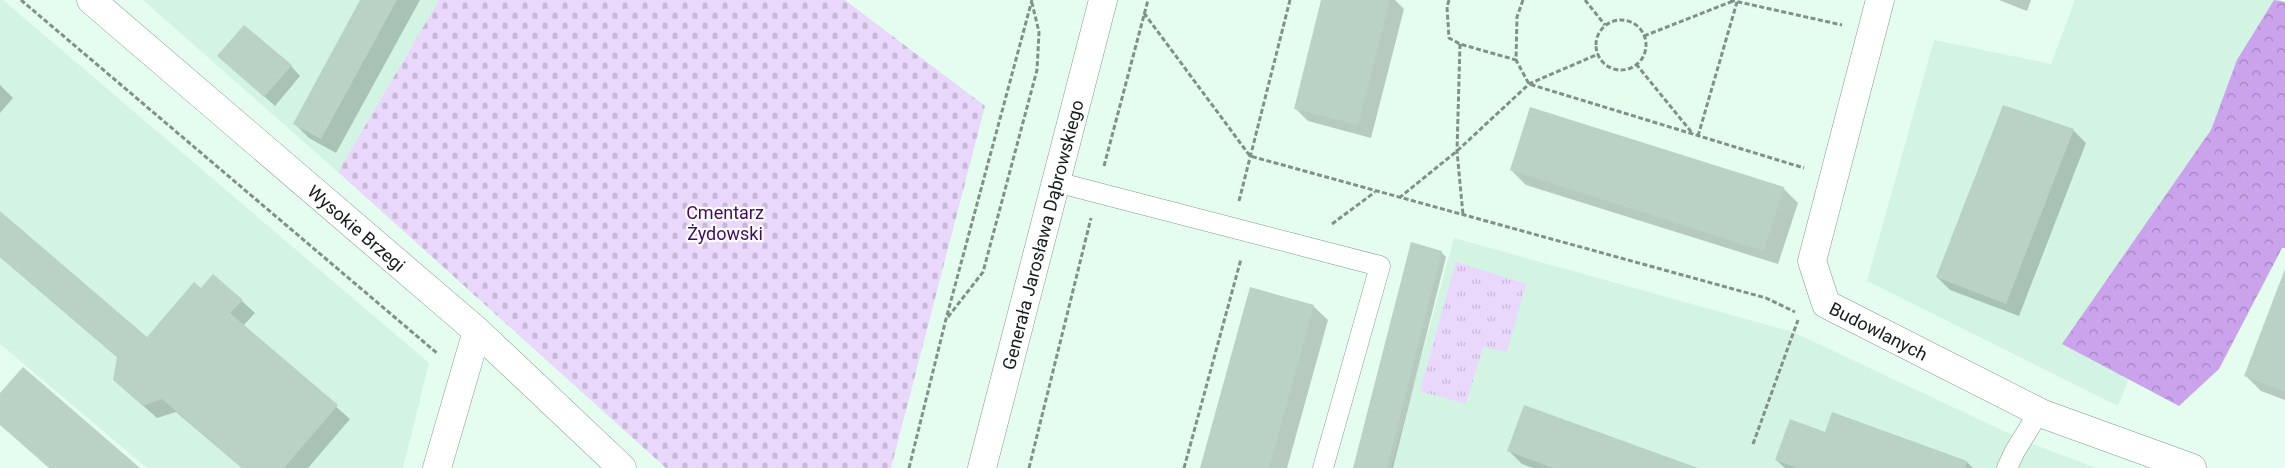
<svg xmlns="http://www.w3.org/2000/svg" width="2285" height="468" viewBox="0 0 2285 468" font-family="Roboto,sans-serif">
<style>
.built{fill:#d3f4e2}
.forest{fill:url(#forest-crowns)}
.cemetery{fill:url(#cemetery-stones)}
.park{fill:url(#park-tufts)}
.shadow{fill:#0003}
.building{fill:#bad2c4}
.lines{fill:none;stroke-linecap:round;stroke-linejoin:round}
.lane-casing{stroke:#839a8e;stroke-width:21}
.street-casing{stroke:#839a8e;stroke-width:29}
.secondary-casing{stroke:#839a8e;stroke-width:29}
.path{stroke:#809188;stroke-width:3;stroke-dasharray:5 2.5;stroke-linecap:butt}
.lane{stroke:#fff;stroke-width:20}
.street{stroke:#fff;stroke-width:28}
.secondary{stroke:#fff;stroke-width:28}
.labels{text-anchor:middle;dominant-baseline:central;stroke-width:4.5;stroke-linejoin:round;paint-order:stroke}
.park-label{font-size:18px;fill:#420b61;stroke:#fff}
.street-label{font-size:18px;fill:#151e19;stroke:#fff}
</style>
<defs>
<pattern id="forest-crowns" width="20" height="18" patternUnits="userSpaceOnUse" patternTransform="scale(1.25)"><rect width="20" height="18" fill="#caa3ec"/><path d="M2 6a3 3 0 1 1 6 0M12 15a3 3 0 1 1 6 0" fill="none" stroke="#a384be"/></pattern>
<pattern id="cemetery-stones" width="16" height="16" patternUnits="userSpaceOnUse" patternTransform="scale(1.25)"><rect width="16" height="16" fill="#ead7fc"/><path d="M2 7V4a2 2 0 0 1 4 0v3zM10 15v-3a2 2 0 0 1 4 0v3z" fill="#c8b8d7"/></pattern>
<pattern id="park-tufts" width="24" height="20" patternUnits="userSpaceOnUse" patternTransform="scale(1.25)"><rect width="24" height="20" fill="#ead7fc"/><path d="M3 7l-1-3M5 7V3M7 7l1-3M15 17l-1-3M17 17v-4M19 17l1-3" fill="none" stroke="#c8b8d7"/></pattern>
</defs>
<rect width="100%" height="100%" fill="#e4fdef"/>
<path class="built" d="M0 0H3L429 363 403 468H147L0 344Z
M143 0H439L338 172Z
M2075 0H2281L2118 406 1867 281 1934 40 2051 64Z
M1454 238 1793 332 2025 441 2096 468H1391Z"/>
<path class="forest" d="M2274 0 2285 2V248H2282L2219 369 2179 406 2062 344 2211 130 2237 60Z"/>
<path class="cemetery" d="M439 0H845L985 106 891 468H666L338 172Z"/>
<path class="park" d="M1456 262 1526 284 1507 352 1483 347 1466 404 1420 391Z"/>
<path class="shadow" d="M362 0H420L336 153 309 138 294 123Z
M1323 0H1395L1404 9 1371 138 1308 121 1295 108Z
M1999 0H2031L2027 11Z
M219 56 291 66 300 76 275 106Z
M0 85 13 98 0 113Z
M2073 130 2086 143 2019 316 1950 290 1937 277Z
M1511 170 1783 188 1798 203 1778 264 1526 185Z
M0 213 147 339 202 290 242 301 255 313 243 326 350 419 308 468H242L176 412 157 418 114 380 118 358 0 257Z
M1441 252 1446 257 1393 468H1355Z
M2285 272V400L2261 391 2246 376Z
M1313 306 1328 320 1287 468H1201Z
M1833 413 1967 462 1973 468H1785L1776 460 1825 433Z
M1509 451 1695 468H1533L1522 464Z"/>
<path class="building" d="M360 0H397L321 139 293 124Z
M1321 0H1390L1358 125 1294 109Z
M244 25 292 65 264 97 217 56Z
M2003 105 2074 129 2006 304 1936 277Z
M1530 107 1784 187 1764 251 1510 170Z
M0 211 147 337 194 282 201 288 213 274 243 300 230 313 338 405 284 468H242L162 399 143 406 113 380 117 357 0 257Z
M1411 242 1442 251 1387 468H1353Z
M2285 269V392L2244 376Z
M1250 287 1314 305 1269 468H1200Z
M23 367 140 468H49L0 425V393Z
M1524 405 1698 468H1553L1507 451Z
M1832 412 1967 461 1965 468H1797L1775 460 1790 419 1825 432Z"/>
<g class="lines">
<defs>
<path id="lane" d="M1056 182 1380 266 1323 468
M2007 468 2015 451 2039 412"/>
<g id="street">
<path id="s1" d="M1880 0 1812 261 1826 304 2043 414 2192 468"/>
<path d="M437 468 477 331"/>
</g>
<g id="secondary">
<path id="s2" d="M91 0 477 331 622 468"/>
<path id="s3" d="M982 468 1103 0"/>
</g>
</defs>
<use href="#lane" class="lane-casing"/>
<use href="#street" class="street-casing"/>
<use href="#secondary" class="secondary-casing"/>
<path class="path" d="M21 0 438 354
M1449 0 1447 7 1449 38 1460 44 1516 60
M1523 0 1517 17 1516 60 1529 84 1804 168
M1585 0 1605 25
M1730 0 1842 25
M1144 13 1250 156 1766 298 1795 312
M1596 45a25 25 0 1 1 50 0a25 25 0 1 1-50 0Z
M1644 36 1733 1
M1460 44 1457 151 1463 215
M1636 64 1693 134
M1698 136 1737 2
M1104 166 1148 0
M1399 198 1457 151 1529 84 1598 54
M1239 201 1290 0
M1332 224 1375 192
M948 317 983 272 1037 70 1039 32 1032 3
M1753 444 1798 320
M909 468 946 319 1032 0
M1029 468 1091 218
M1184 468 1241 259"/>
<use href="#lane" class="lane"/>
<use href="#street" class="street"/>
<use href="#secondary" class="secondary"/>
</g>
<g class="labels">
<g class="park-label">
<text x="725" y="212">Cmentarz<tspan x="725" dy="21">Żydowski</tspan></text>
</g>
<g class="street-label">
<text stroke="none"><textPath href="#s2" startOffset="350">Wysokie Brzegi</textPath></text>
<text stroke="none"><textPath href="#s3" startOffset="241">Generała Jarosława Dąbrowskiego</textPath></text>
<text stroke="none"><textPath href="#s1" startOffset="374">Budowlanych</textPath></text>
</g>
</g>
</svg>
